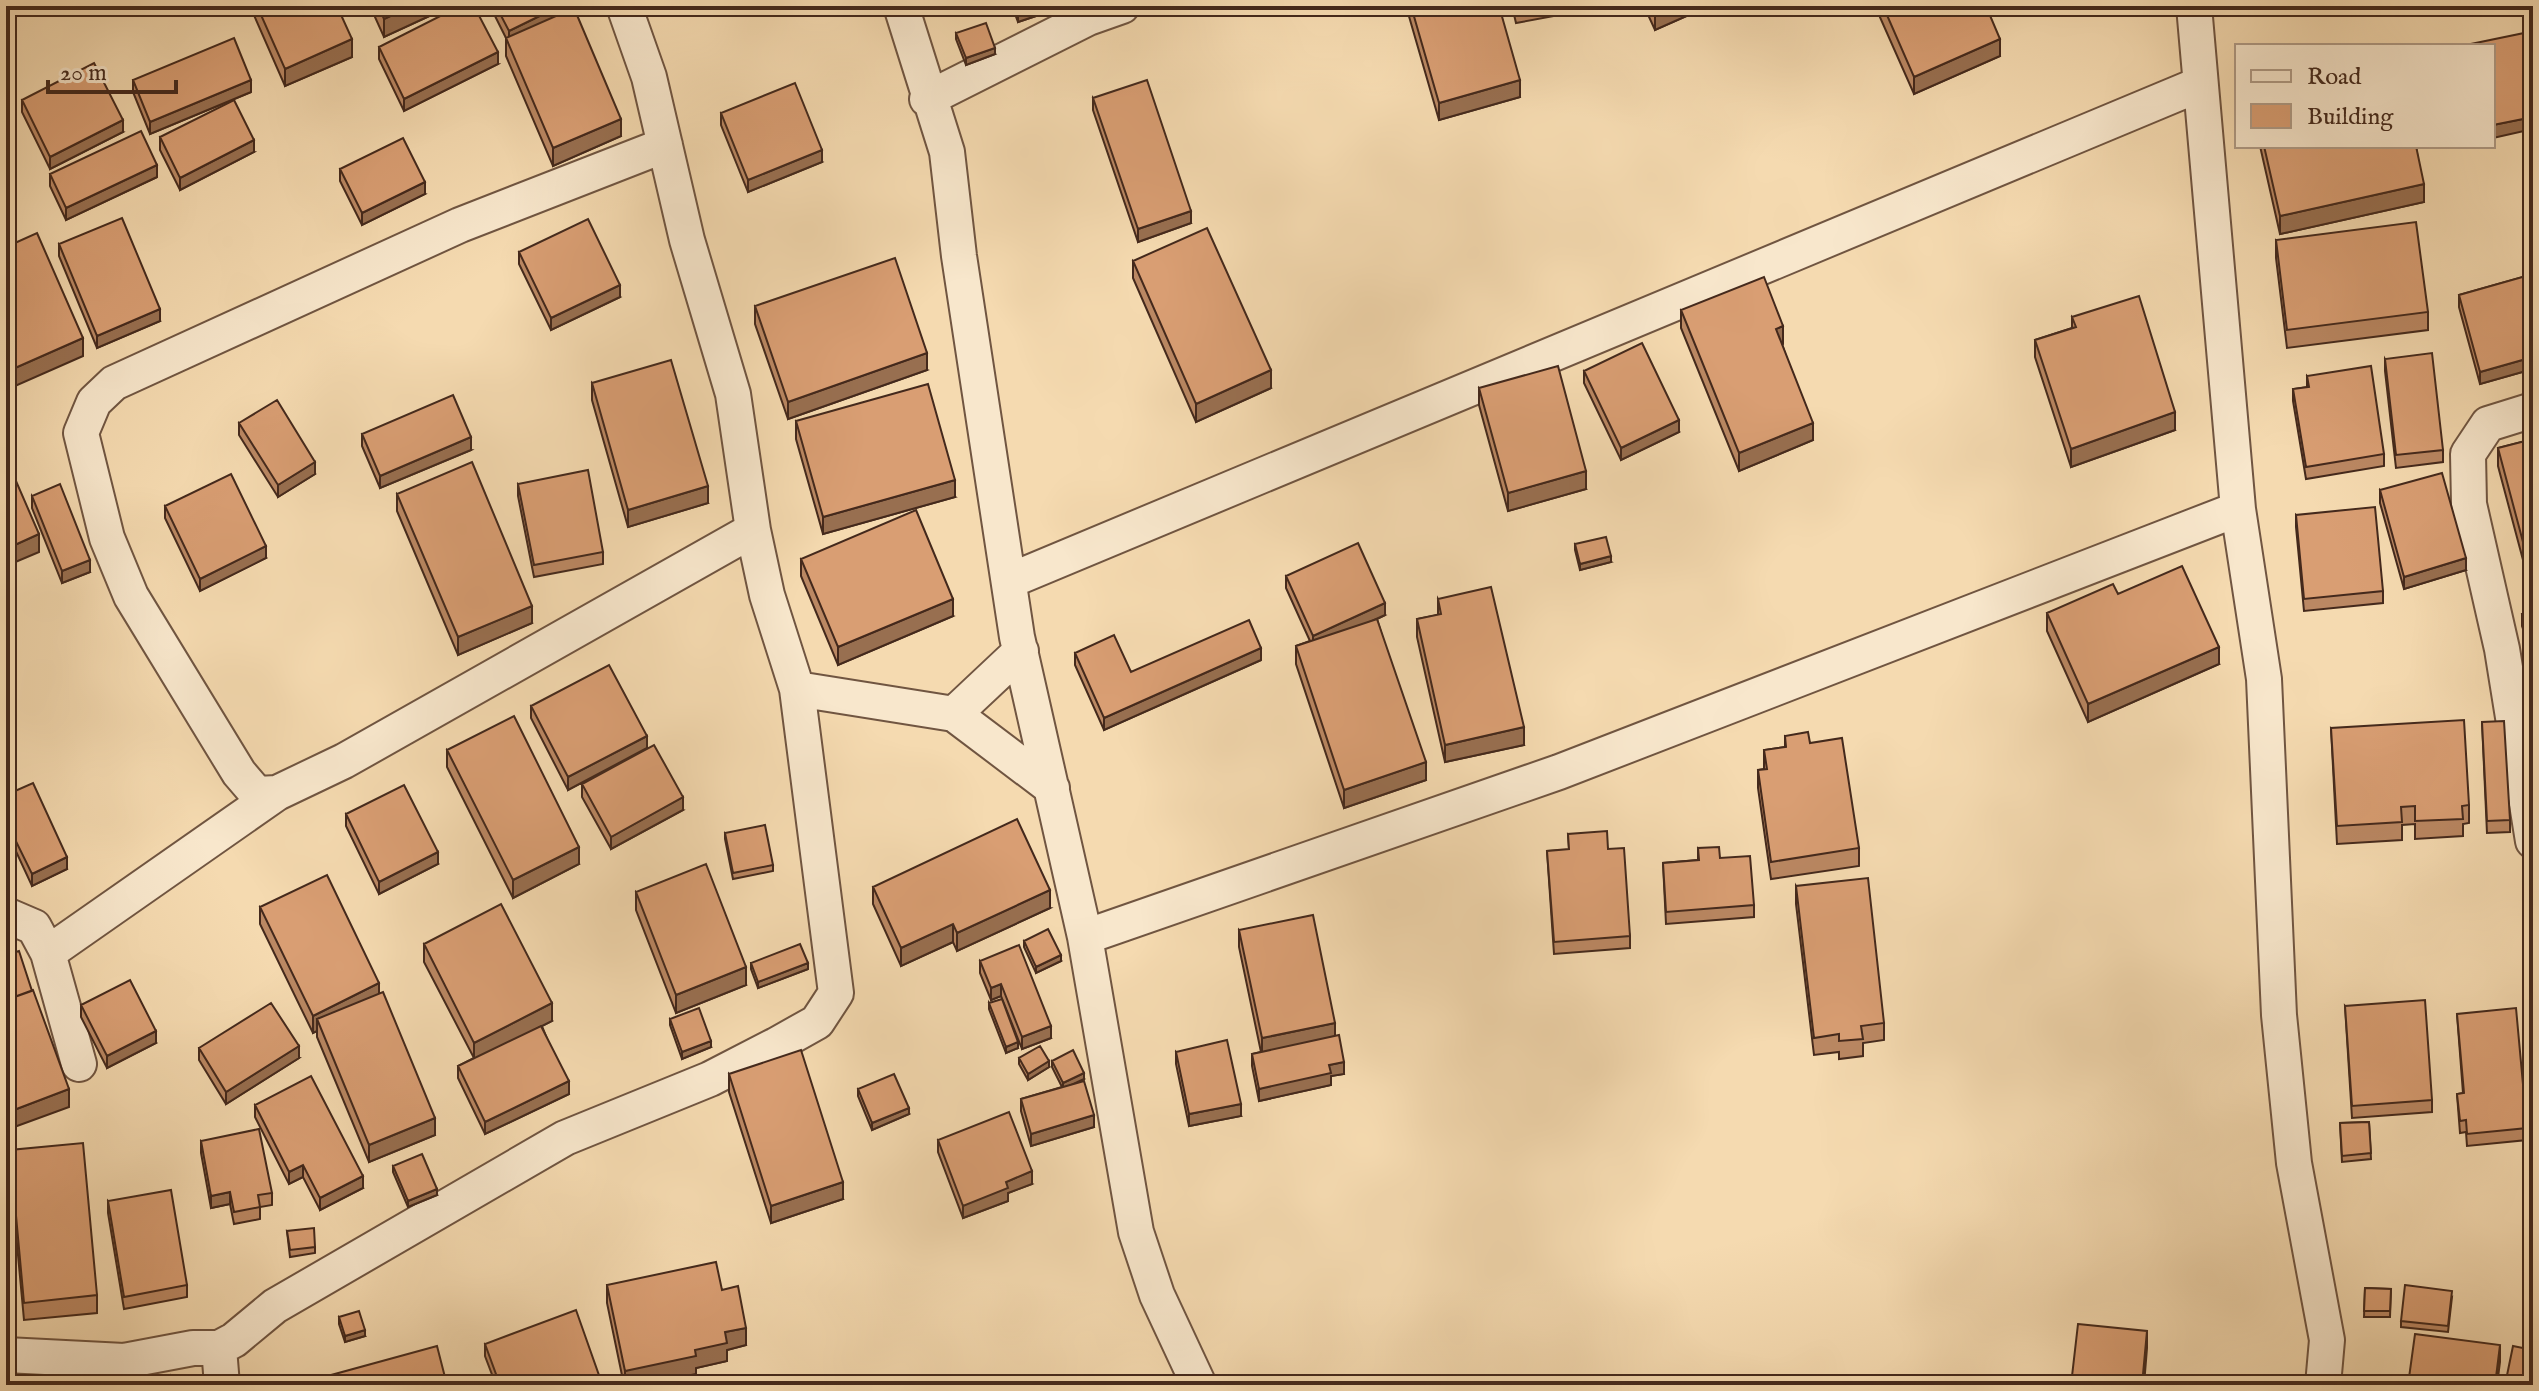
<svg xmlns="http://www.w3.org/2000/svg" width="2539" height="1391" viewBox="0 0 2539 1391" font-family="'IM FELL English',serif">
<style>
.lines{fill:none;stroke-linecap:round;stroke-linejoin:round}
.street-casing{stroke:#705541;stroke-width:38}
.street{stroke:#f8e7cc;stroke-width:34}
.wall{fill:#bb8863;stroke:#44291c;stroke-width:2}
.shaded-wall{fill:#986f50;stroke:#44291c;stroke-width:2}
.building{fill:#d99e73;stroke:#44291c;stroke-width:2}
</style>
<rect width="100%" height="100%" fill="#f5dab0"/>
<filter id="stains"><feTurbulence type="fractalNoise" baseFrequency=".0025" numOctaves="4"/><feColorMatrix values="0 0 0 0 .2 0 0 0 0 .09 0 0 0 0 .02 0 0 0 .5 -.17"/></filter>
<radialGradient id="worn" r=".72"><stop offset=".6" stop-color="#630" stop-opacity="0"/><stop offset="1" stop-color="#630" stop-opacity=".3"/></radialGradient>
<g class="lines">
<defs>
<path id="street" d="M901 6 947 152 959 256 1017 637 1085 937 1136 1232 1157 1295 1199 1385
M2194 6 2238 509 2264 679 2279 1015 2294 1163 2327 1340 2323 1385
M927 99 1088 18 1122 6
M665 145 460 225 114 383 94 402 81 433 107 538 131 596 239 773 257 794 277 793 344 761 753 530
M2533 410 2488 424 2468 454 2469 504 2502 649 2533 841
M1009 581 2198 85
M797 689 954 714 1052 788
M954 714 1021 651
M6 915 34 927 48 953 79 1064
M1085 937 1559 772 2238 509
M48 953 277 793
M219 1348 222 1385
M6 1355 124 1361 193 1348H219L234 1340 275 1306 565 1138 710 1079 776 1045 817 1022 836 993 797 689 767 595 753 530 733 394 687 240 649 77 624 6"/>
</defs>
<use href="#street" class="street-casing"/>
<use href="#street" class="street"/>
</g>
<path class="wall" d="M250 6H337L352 57 285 86Z
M370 6H451L384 37Z
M490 6H585L575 11 621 136 553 166 506 56V38Z
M1012 6H1066L1018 22Z
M1406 6H1499L1520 97 1439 120Z
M1512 6H1565V14L1516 23Z
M1644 6H1709L1655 30Z
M1875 6H1986L2000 56 1914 94Z
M956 33 995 54 966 65 956 39Z
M379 47 498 64 404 111 379 59Z
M133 80 251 92 150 134 133 92Z
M1093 98 1191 223 1138 242 1093 110Z
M22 100 123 132 50 169 22 112Z
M721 113 822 162 748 192 721 125Z
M160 137 254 152 180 190 160 150Z
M2533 145V193L2525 159V146Z
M2260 146H2416L2424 202 2280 234Z
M340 169 425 194 362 225 340 181Z
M50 174 157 177 66 220 50 186Z
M2276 240 2428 312V330L2287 348 2276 258Z
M59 244 160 321 97 348 59 256Z
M519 252 620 297 551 330 519 264Z
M1133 261 1271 388 1196 422 1133 278Z
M2533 274V369L2480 384 2459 307V295Z
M755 306 927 370 788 419 755 324Z
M1681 310 1783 344H1782L1813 440 1739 471 1681 328Z
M2072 317 2175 430 2071 467 2035 357V340L2072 328Z
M2385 359 2443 450V462L2396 468 2385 371Z
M1584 371 1679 432 1621 460 1584 383Z
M2307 376 2384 454V466L2306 479 2293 401V389L2307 387Z
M592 383 708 503 628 527 592 400Z
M1479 388 1586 489 1508 511 1479 405Z
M796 421 955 497 823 534 796 439Z
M239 423 315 474 278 497 239 435Z
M362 434 471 450 380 488 362 446Z
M2533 439 2531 590 2498 466V448Z
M518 484 603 552V564L534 577 518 496Z
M2380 490 2466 570 2404 589 2380 503Z
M397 494 532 623 458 655 397 511Z
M32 496 90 572 62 583 32 508Z
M165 506 266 558 200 591 165 518Z
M2296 515 2383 591V603L2304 611 2296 527Z
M1575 544 1611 562 1580 570 1575 550Z
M801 559 953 616 838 665 801 576Z
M1286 576 1385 615 1377 619 1426 780 1344 808 1296 664V646L1310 641 1286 588Z
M2118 594 2219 664 2088 722 2047 631V613Z
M1438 599 1524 745 1445 762 1417 637V619L1438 615Z
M2533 610V657L2522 626V614Z
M1075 653 1131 672 1261 660 1104 730 1075 665Z
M531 706 647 748 568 790 531 718Z
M2482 722 2510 820V832L2487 833Z
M2331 728 2469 805V823L2463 824V836L2415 839V824L2402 825V840L2337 844Z
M1785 736 1810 743 1859 848V866L1771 879 1758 788V770L1764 769V750L1785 747Z
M447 750 579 864 513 898 447 767Z
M582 784 683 810 611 849 582 797Z
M6 795 67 869 32 886 7 832Z
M346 814 438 864 379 894 346 826Z
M725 833 773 865V871L733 879 725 839Z
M1568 834 1608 849 1630 936V948L1554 954 1547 851 1569 850Z
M1698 848 1720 858 1754 905V917L1666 924 1663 863 1698 860Z
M1796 886 1884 1023V1040L1863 1043V1056L1839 1059V1052L1814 1055 1796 904Z
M873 887 1050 908 957 951 953 942 901 966 873 904Z
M636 892 746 985 676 1013 636 910Z
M260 907 379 993 435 1135 369 1162 317 1037V1031L313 1033 260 924Z
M1239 930 1335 1036 1344 1074 1331 1076V1085L1259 1101 1252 1066V1054L1261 1052 1239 947Z
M1024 941 1061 961 1036 973 1024 947Z
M424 944 552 1021 542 1026 569 1094 485 1134 458 1078V1066L474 1058 424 962Z
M980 961 1051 1038 1022 1049 1001 996 991 1000 980 973Z
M751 963 808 969 758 988 751 969Z
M989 1003 1018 1048 1006 1053 989 1009Z
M81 1005 156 1043 107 1068 81 1017Z
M2345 1006 2432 1100V1112L2352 1118Z
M2457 1014 2527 1128V1140L2467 1146 2466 1132 2460 1133 2457 1094 2463 1093Z
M670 1019 711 1047 682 1059 670 1025Z
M199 1048 299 1058 226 1104 199 1060Z
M1176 1052 1241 1116 1189 1126 1176 1064Z
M1019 1058 1049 1067 1028 1080 1019 1064Z
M1052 1061 1084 1079 1077 1083 1094 1127 1031 1146 1021 1111V1099L1062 1087 1052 1067Z
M729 1074 843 1199 771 1223 729 1092Z
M858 1089 909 1114 872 1130 858 1096Z
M255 1105 363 1188 320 1210 303 1177 289 1184 255 1117Z
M2369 1122 2371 1159 2342 1162 2340 1123Z
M938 1140 1032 1184 1008 1193V1201L963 1218 938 1152Z
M201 1141 272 1193V1205L260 1207V1219L234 1224 230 1204 211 1208 201 1153Z
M10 1150 97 1295V1313L24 1320 10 1168Z
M393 1166 437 1195 408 1207 393 1172Z
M108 1201 187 1285V1297L124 1309 108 1213Z
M287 1231 315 1247V1253L290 1257Z
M607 1285 722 1290 746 1345 727 1350V1361L696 1368V1374L643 1385H624L607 1303Z
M2365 1288 2391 1289 2390 1317H2364Z
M2452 1297 2448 1332 2401 1327V1321Z
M339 1317 365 1336 345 1342 339 1324Z
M485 1344 601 1385H496L485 1356Z"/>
<path class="shaded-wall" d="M412 6H451L384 37V19Z
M560 6H585L509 43V31Z
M1018 6H1066L1018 22Z
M1669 6H1709L1655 30V12Z
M352 39V57L285 86V69Z
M2000 39V56L1914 94V77Z
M995 48V54L966 65V58Z
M498 52V64L404 111V99Z
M251 80V92L150 134V122Z
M1520 80V97L1439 120V103Z
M2533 117V129L2493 138V125Z
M621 119V136L553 166V148Z
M123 120V132L50 169V157Z
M254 140V152L180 190V178Z
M822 150V162L748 192V180Z
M157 165V177L66 220V208Z
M425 182V194L362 225V213Z
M2424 184V202L2280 234V216Z
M1191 211V223L1138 242V229Z
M620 285V297L551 330V318Z
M160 309V321L97 348V336Z
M1783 326V344L1776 346V329Z
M83 338V356L6 390V372Z
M927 353V370L788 419V402Z
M2533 357V369L2480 384V372Z
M1271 370V388L1196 422V404Z
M2175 412V430L2071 467V449Z
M1679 420V432L1621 460V448Z
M1813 423V440L1739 471V453Z
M471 437V450L380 488V476Z
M315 462V474L278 497V485Z
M1586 471V489L1508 511V493Z
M955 480V497L823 534V517Z
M708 486V503L628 527V510Z
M39 534V552L6 566V549Z
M266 546V558L200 591V579Z
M1611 556V562L1580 570V564Z
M2466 558V570L2404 589V577Z
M90 560V572L62 583V571Z
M2531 572H2533V589L2531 590Z
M953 599V616L838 665V647Z
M1385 603V615L1313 648V636Z
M532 606V623L458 655V637Z
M2219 647V664L2088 722V704Z
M1261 648V660L1104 730V718Z
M1524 727V745L1445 762V745Z
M647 736V748L568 790V777Z
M1426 762V780L1344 808V790Z
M683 797V810L611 849V837Z
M579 847V864L513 898V880Z
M438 852V864L379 894V882Z
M67 857V869L32 886V874Z
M1050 890V908L957 951V933Z
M953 924V942L901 966V948Z
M1061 955V961L1036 973V967Z
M808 963V969L758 988V982Z
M746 967V985L676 1013V995Z
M379 983V1001L317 1019V1031L313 1033V1016Z
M1001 984V996L991 1000V988Z
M552 1003V1021L474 1060V1043Z
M1335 1023V1040L1262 1056V1038Z
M1051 1026V1038L1022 1049V1037Z
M156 1031V1043L107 1068V1056Z
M711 1041V1047L682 1059V1052Z
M1018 1042V1048L1006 1053V1047Z
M299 1046V1058L226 1104V1092Z
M1049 1061V1067L1028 1080V1074Z
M1344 1062V1074L1331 1076V1085L1259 1101V1089L1329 1065Z
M1084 1073V1079L1063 1089V1083Z
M569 1081V1094L485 1134V1122Z
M69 1089V1107L6 1130V1113Z
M1241 1104V1116L1189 1126V1114Z
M909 1108V1114L872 1130V1123Z
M1094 1115V1127L1031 1146V1134Z
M435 1118V1135L369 1162V1145Z
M303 1165V1177L289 1184V1172Z
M1032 1171V1184L1008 1193V1201L963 1218V1206L1006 1182Z
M363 1176V1188L320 1210V1198Z
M843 1182V1199L771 1223V1206Z
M437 1189V1195L408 1207V1201Z
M230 1192V1204L211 1208V1196Z
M746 1328V1345L727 1350V1361L696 1368V1374L643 1385H625V1371L725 1332Z
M365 1330V1336L345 1342V1336Z
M2147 1331V1348L2144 1385H2142Z
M2500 1345V1362L2497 1385H2495Z"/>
<path class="building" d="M257 6H337L352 39 285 69Z
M378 6H412L384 19Z
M460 6H474L498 52 404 99 379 47Z
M496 6H560L509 31Z
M1411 6H1499L1520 80 1439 103Z
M1515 6H1541L1516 10Z
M1652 6H1669L1655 12Z
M1883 6H1986L2000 39 1914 77Z
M574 8 621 119 553 148 506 38Z
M986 23 995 48 966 58 956 33Z
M2529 32 2533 52V117L2493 125V46H2461Z
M234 38 251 80 150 122 133 80Z
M94 63 123 120 50 157 22 100Z
M1147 80 1191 211 1138 229 1093 98Z
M795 83 822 150 748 180 721 113Z
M234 100 254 140 180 178 160 137Z
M141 131 157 165 66 208 50 174Z
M403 138 425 182 362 213 340 169Z
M2533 145V181L2525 146Z
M2264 146H2416L2424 184 2280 216Z
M122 218 160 309 97 336 59 244Z
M588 219 620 285 551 318 519 252Z
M2416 222 2428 312 2287 330 2276 240Z
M1207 228 1271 370 1196 404 1133 261Z
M37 233 83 338 6 372V247Z
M895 258 927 353 788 402 755 306Z
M2533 274V357L2480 372 2459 295Z
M1764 277 1783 326 1776 329 1813 423 1739 453 1681 310Z
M2139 296 2175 412 2071 449 2035 340 2076 327 2072 317Z
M1642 343 1679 420 1621 448 1584 371Z
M2432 353 2443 450 2396 455 2385 359Z
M671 360 708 486 628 510 592 383Z
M1558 366 1586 471 1508 493 1479 388Z
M2371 366 2384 454 2306 467 2293 389 2309 387 2307 376Z
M928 384 955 480 823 517 796 421Z
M453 395 471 437 380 476 362 434Z
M277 400 315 462 278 485 239 423Z
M2533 439V572H2531L2498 448Z
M6 458 39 534 6 549Z
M472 462 532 606 458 637 397 494Z
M588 470 603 552 534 565 518 484Z
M2442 473 2466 558 2404 577 2380 490Z
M231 474 266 546 200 579 165 506Z
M60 484 90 560 62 571 32 496Z
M2375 507 2383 591 2304 599 2296 515Z
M916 510 953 599 838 647 801 559Z
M1606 537 1611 556 1580 564 1575 544Z
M1358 543 1385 603 1313 636 1286 576Z
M2182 566 2219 647 2088 704 2047 613 2113 584 2118 594Z
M1491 587 1524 727 1445 745 1417 619 1441 614 1438 599Z
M2533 610V645L2522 614Z
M1377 619 1426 762 1344 790 1296 646Z
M1249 620 1261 648 1104 718 1075 653 1114 635 1131 672Z
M609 665 647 736 568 777 531 706Z
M514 716 579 847 513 880 447 750Z
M2464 720 2469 805 2462 806 2463 819 2415 821V806L2401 807 2402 822 2337 826 2331 728Z
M2504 721 2510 820 2487 821 2482 722Z
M1808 732 1810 743 1842 738 1859 848 1771 862 1758 770 1767 769 1764 750 1786 747 1785 736Z
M654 745 683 797 611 837 582 784Z
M33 783 67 857 32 874 6 821V795Z
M404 785 438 852 379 882 346 814Z
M1017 819 1050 890 957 933 953 924 901 948 873 887Z
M765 825 773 865 733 873 725 833Z
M1607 831 1608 849 1624 848 1630 936 1554 942 1547 851 1569 849 1568 834Z
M1719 847 1720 858 1750 856 1754 905 1666 912 1663 863 1699 860 1698 848Z
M706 864 746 967 676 995 636 892Z
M327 875 379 983 313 1016 260 907Z
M1868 878 1884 1023 1861 1026 1863 1039 1839 1041V1034L1814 1038 1796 886Z
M501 904 552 1003 474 1043 424 944Z
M1313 915 1335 1023 1262 1038 1239 930Z
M1048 929 1061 955 1036 967 1024 941Z
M800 944 808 963 758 982 751 963Z
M1019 945 1051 1026 1022 1037 1001 984 991 988 980 961Z
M19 951 32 991 6 1000V955Z
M130 980 156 1031 107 1056 81 1005Z
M33 990 69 1089 6 1113V1000Z
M383 992 435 1118 369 1145 317 1019Z
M1002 999 1018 1042 1006 1047 989 1003Z
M2425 1000 2432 1100 2352 1106 2345 1006Z
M271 1003 299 1046 226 1092 199 1048Z
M699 1008 711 1041 682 1052 670 1019Z
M2516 1008 2527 1128 2467 1134 2466 1120 2460 1121 2457 1094 2464 1093 2457 1014Z
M541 1026 569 1081 485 1122 458 1066Z
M1339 1035 1344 1062 1329 1065 1331 1073 1259 1089 1252 1054Z
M1227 1040 1241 1104 1189 1114 1176 1052Z
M1040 1046 1049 1061 1028 1074 1019 1058Z
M801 1050 843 1182 771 1206 729 1074Z
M1073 1050 1084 1073 1063 1083 1052 1061Z
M894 1074 909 1108 872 1123 858 1089Z
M311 1076 363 1176 320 1198 303 1165 289 1172 255 1105Z
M1084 1081 1094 1115 1031 1134 1021 1099Z
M1009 1112 1032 1171 1006 1182 1008 1188 963 1206 938 1140Z
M2369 1122 2371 1153 2342 1156 2340 1123Z
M259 1129 272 1193 258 1195 260 1207 234 1212 230 1192 211 1196 201 1141Z
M83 1143 97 1295 24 1303 10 1150Z
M422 1154 437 1189 408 1201 393 1166Z
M171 1190 187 1285 124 1297 108 1201Z
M314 1228 315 1247 290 1250 287 1231Z
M716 1262 722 1290 738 1286 746 1328 725 1332 727 1343 695 1350 696 1356 625 1371 607 1285Z
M2405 1285 2452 1291 2448 1326 2401 1321Z
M2365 1288 2391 1289 2390 1311H2364Z
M576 1310 601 1381 590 1385H500L485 1344Z
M359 1311 365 1330 345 1336 339 1317Z
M2078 1324 2147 1331 2142 1385H2071Z
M2415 1334 2500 1345 2495 1385H2408Z
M437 1346 447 1385H303L302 1383Z
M2513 1346 2533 1350V1385H2505Z
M170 1375 173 1385H129Z"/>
<rect width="2539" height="1391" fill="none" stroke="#f5dab0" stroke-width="32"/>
<rect x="8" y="8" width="2523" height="1375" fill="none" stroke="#44291c" stroke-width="4"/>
<rect x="16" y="16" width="2507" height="1359" fill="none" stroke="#44291c" stroke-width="2"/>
<rect x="2235" y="44" width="260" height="104" fill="#f8e7cc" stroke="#b09b86" stroke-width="2"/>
<rect x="2251" y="70" width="40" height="12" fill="#f8e7cc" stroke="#b09b86" stroke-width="2"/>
<text x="2307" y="84" font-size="24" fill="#44291c">Road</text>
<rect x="2251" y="104" width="40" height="24" fill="#d99e73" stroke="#b09b86" stroke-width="2"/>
<text x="2307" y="124" font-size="24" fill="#44291c">Building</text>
<path d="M48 80v12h128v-12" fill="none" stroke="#44291c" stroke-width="4"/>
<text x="60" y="80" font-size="24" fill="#44291c" stroke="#f8e7cc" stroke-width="6" paint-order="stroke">20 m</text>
<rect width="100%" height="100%" filter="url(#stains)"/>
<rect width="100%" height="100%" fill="url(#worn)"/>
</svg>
